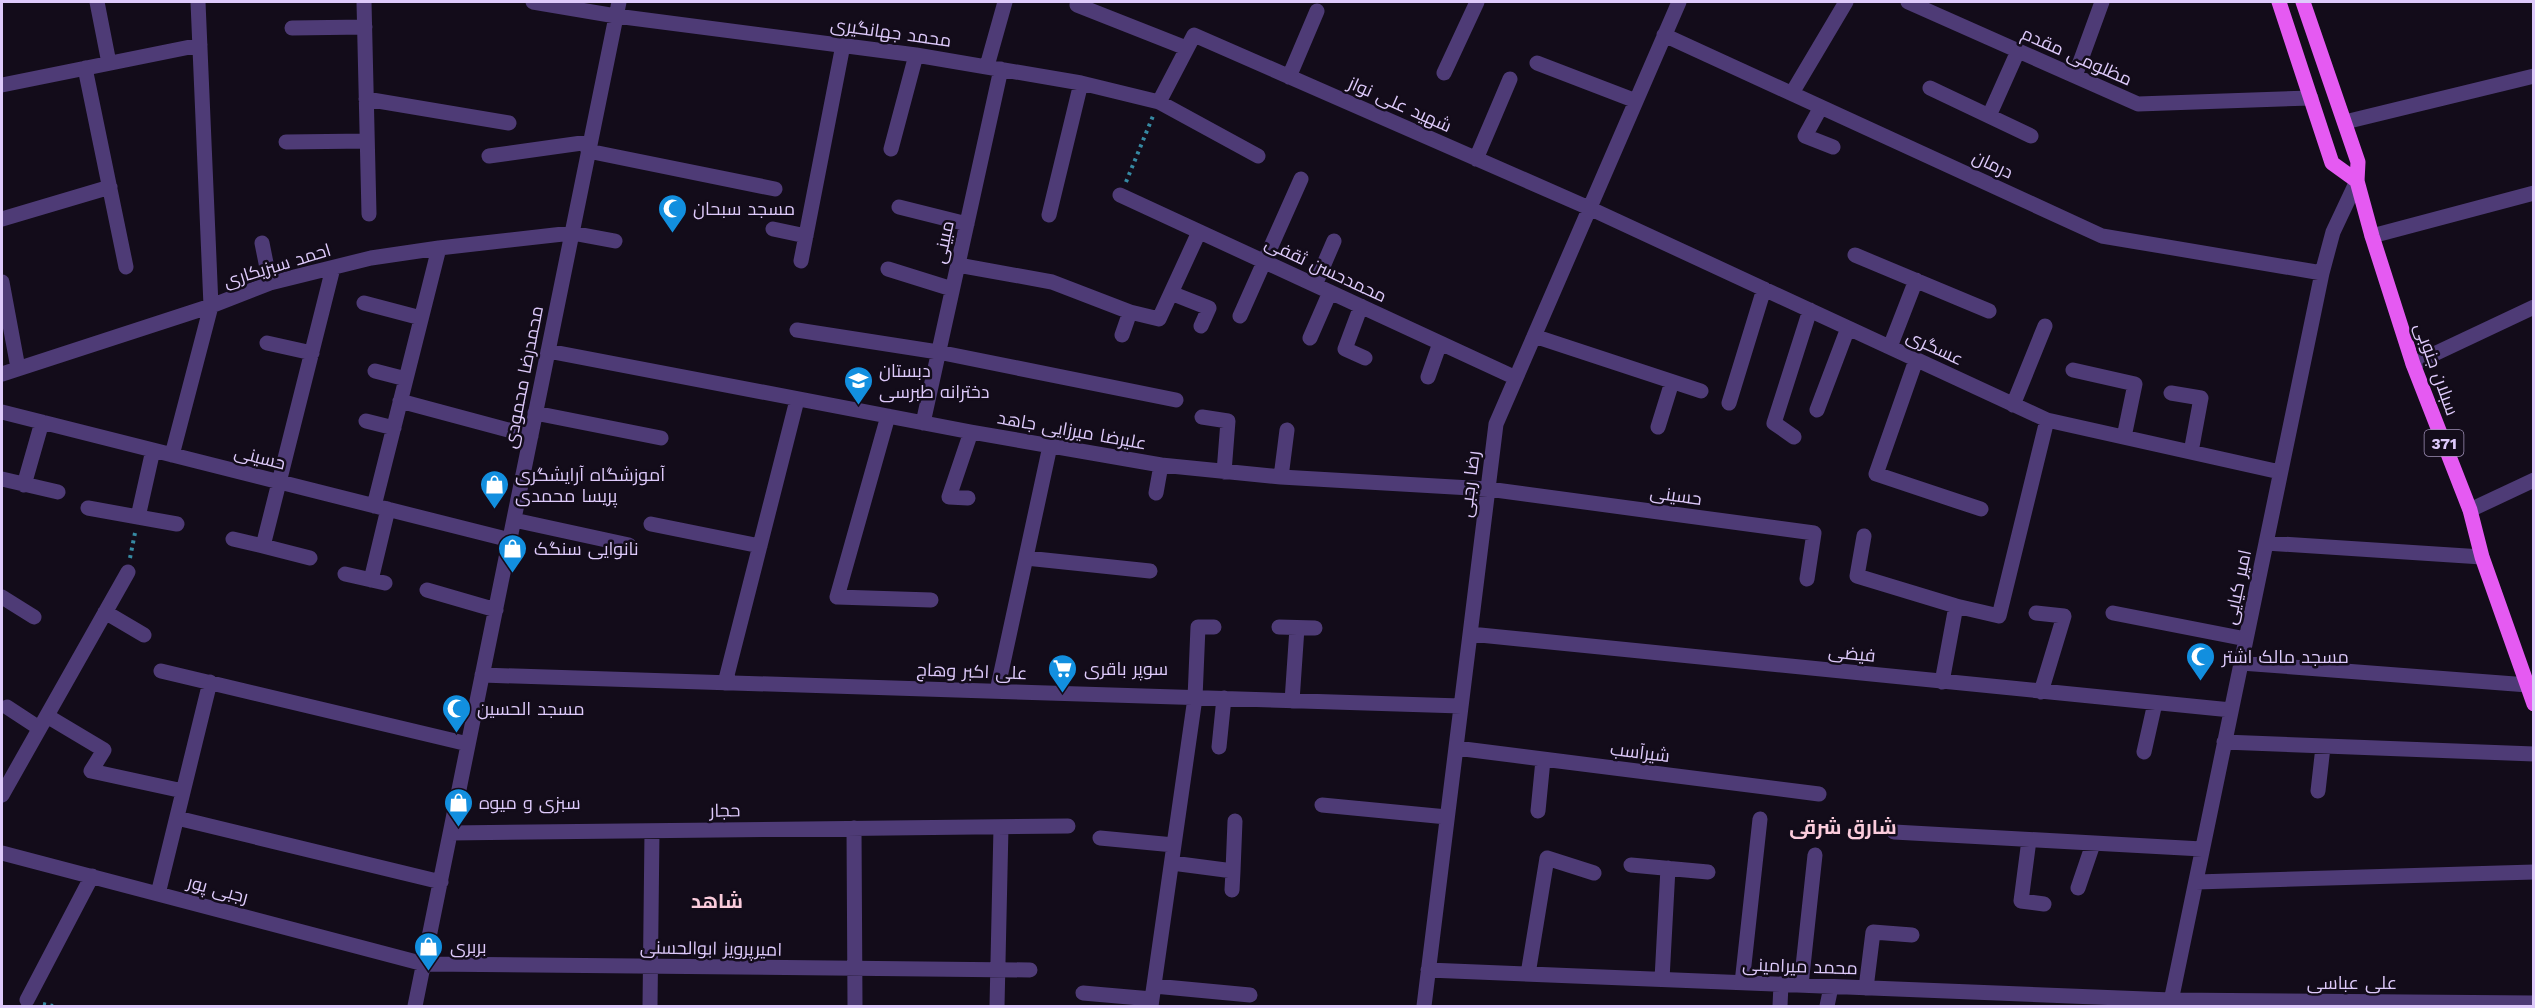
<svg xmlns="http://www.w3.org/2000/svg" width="2535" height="1008" viewBox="0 0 2535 1008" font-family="'Work Sans',Cairo,sans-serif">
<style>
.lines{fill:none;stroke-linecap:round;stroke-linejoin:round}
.path{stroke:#368aa3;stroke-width:4;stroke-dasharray:3 4.5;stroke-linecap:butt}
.street{stroke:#4e3b76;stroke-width:15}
.primary{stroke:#e55af2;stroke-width:15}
.labels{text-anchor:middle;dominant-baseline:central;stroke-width:5;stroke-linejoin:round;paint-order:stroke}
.shield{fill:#130c1a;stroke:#a191b8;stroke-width:1.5}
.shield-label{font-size:16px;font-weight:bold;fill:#decafb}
.street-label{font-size:18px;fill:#decafb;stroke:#130c1a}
.poi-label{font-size:18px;fill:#decafb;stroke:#130c1a;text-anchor:start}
.neighbourhood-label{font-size:20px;font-weight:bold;fill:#fbccdc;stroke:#130c1a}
</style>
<rect width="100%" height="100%" fill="#130c1a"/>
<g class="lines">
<path class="path" d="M1126 182 1153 116
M130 558 135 533
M43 1004 53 1006"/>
<path class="street" d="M97 2 109 63
M364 2 369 214
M533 2 616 16 916 55 1081 83 1159 102 1258 156
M1908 2 2138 104 2311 98
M1077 5 1186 48
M292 28 365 27
M1664 35 2102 236 2322 273
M1537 63 1636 101
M987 66 1005 2
M85 68 126 267
M1444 73 1477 2
M2075 76 2102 2
M1289 77 1317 11
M2 85 200 45
M1930 88 2031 136
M1792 93 1846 2
M366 99 509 123
M1159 102 1194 35 1589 208 2047 420 2280 472
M1821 107 1805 136 1833 147
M1989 116 2018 51
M2345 122 2534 76
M286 142 367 141
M891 149 916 55
M588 151 775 189
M489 156 589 142
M1476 159 1510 79
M1120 195 1516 378
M899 207 967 224
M1049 215 1081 83
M2 219 110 187
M773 229 806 236
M2372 236 2534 193
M262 243 270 283
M1855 255 1989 311
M801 261 843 45
M958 265 1052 282 1130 312 1159 319 1199 232
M888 269 952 289
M2 282 18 368
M1315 285 1334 241
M1171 293 1209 308 1201 326
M364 303 421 318
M1361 306 1345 349 1365 358
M1240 316 1301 179
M797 330 938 352 1176 400
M1122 335 1130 312
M1534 336 1701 391
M1310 338 1330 292
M267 343 312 353
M1890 347 1916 280
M548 351 971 432 1161 465 1281 477 1488 489 1814 533 1807 579
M1916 360 1876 474 1981 509
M2413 364 2534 307
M2073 370 2135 384 2124 437
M375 371 406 379
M2 374 211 306 270 283 371 258 439 248 572 233 615 241
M1428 377 1440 343
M2171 393 2201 398 2191 452
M400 401 531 436
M1729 403 1764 289
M2013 405 2045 326
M1817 410 1848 328
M2 412 510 540
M535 413 661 438
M888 416 837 597 931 600
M1202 417 1228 421 1224 472
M366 421 394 428
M923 423 1001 69
M1658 427 1672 382
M1794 437 1774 423 1810 310
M172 455 211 306 198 2
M1281 477 1287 430
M2 479 58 492
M24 485 42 422
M1156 493 1161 465
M968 498 949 497 971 432
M374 506 439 248
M88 508 177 524
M2470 510 2534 480
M138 517 153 450
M514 520 629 545
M651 524 760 546
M1864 536 1857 576 1956 606
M233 539 263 546 333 268
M2266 543 2482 557
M263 546 310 558
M1026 558 1150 571
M345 574 385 583
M371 580 388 509
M427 590 496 610
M2 597 34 617
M105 612 144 635
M2036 613 2064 616 2041 692
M2113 613 2246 639
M1279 627 1315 628
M1470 634 2231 710
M2241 663 2528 685 2534 683
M161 671 468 744
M482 675 1461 706
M1942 682 1956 606 1999 616 2047 420
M725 683 797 400
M997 691 1050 446
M1292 701 1297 628
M7 707 39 728
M47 716 104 750 91 771 183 791
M2224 742 2534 754
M1219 747 1224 698
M1456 748 1819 794
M2144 752 2155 703
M2318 791 2323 747
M2 795 128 572
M1322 805 1447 817
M1538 811 1543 760
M177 818 441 882
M854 828 855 1006
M1894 832 2202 849
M450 833 1068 826
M1100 838 1174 845
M2029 840 2021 901 2044 904
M2 853 424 964 1030 970
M1172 863 1233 871 1235 821
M1631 865 1708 872
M2196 882 2534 872
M2078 888 2093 844
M1232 890 1233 871
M158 894 210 682
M1428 970 2171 1000 2534 1003
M1528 974 1547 858 1594 873
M1662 979 1668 868
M1742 983 1760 819
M1801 985 1815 855
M1154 986 1250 995
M1866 988 1873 932 1912 935
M1083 993 1152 999
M27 1000 92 876
M415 1006 619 2
M650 1006 652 831
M997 1006 1001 827
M1151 1006 1195 698 1198 627H1214
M1424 1006 1496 424 1679 2
M1780 1006 1781 984
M1827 1006 1831 987
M2170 1006 2322 273 2333 232 2357 181"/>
<path class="primary" d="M2279 2 2332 163 2357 181
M2303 2 2358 162 2357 181 2372 236 2413 364 2470 510 2482 557 2534 704"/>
</g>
<defs>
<symbol id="mosque-pin" viewBox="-11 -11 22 30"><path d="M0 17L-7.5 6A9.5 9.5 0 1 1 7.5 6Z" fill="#128fdf" stroke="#130c1a"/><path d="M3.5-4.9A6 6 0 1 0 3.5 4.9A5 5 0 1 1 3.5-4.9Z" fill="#fff"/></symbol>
<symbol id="school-pin" viewBox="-11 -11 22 30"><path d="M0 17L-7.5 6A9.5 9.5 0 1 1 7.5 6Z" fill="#128fdf" stroke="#130c1a"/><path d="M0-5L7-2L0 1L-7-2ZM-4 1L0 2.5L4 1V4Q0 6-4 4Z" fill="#fff"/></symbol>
<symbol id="shop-pin" viewBox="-11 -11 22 30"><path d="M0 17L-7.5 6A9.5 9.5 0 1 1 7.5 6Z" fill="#128fdf" stroke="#130c1a"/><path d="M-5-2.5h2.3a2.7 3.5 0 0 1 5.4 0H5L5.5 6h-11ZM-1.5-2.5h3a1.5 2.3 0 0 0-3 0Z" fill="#fff"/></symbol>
<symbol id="supermarket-pin" viewBox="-11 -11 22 30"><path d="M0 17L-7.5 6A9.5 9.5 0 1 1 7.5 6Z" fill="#128fdf" stroke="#130c1a"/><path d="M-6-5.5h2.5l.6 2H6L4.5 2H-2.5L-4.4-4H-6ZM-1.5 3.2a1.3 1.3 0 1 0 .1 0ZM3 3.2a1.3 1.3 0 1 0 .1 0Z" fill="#fff"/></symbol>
</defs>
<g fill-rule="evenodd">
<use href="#mosque-pin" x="656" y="192" width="33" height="45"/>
<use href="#school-pin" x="842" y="364" width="33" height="45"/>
<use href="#shop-pin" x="478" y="468" width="33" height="45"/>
<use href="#shop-pin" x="496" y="532" width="33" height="45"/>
<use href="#mosque-pin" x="2184" y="640" width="33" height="45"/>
<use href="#supermarket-pin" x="1046" y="652" width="33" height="45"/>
<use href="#mosque-pin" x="440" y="692" width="33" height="45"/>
<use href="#shop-pin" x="442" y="786" width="33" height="45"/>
<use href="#shop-pin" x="412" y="930" width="33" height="45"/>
</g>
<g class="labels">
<rect class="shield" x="2424.5" y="430" width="39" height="26" rx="4.5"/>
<g class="shield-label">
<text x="2444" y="443">371</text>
</g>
<g class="street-label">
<text transform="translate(891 32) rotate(8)">محمد جهانگیری</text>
<text transform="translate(2077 56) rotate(24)">مظلومی مقدم</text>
<text transform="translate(1400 104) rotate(24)">شهید علی نواز</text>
<text transform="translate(1993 164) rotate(25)">درمان</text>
<text transform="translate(943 242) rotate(-78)">مبینی</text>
<text transform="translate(277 265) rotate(-17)">احمد سبزیکاری</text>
<text transform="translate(1326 269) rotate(25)">محمدحسن ثقفی</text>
<text transform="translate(1935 347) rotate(25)">عسگری</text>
<text transform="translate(2437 369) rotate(70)">سبلان جنوبی</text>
<text transform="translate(523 377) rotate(-79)">محمدرضا محمودی</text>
<text transform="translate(1072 430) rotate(10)">علیرضا میرزایی جاهد</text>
<text transform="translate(260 457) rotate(14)">حسینی</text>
<text transform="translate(1469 484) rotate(-83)">رضا رجبی</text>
<text transform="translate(1676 495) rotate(8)">حسینی</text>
<text transform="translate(2237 587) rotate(-78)">امیر کیایی</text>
<text transform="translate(1852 653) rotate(6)">فیضی</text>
<text transform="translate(972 671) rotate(2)">علی اکبر وهاج</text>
<text transform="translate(1640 752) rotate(7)">شیرآسب</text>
<text transform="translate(725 810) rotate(-1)">حجار</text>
<text transform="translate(218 889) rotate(15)">رجبی پور</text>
<text transform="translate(711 948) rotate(1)">امیرپرویز ابوالحسنی</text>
<text transform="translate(1800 966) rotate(2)">محمد میرامینی</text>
<text x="2352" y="982">علی عباسی</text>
</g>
<g class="poi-label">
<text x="693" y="208">مسجد سبحان</text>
<text x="879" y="370">دبستان<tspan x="879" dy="21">دخترانه طبرسی</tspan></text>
<text x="515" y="474">آموزشگاه آرایشگری<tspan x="515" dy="21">پریسا محمدی</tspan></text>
<text x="534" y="548">نانوایی سنگک</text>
<text x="2222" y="656">مسجد مالک اشتر</text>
<text x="1084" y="668">سوپر باقری</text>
<text x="477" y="708">مسجد الحسین</text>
<text x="479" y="802">سبزی و میوه</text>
<text x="450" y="946">بربری</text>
</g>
<g class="neighbourhood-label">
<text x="1843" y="827">شارق شرقی</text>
<text x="717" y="901">شاهد</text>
</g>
</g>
<rect width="2535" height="1008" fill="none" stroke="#decafb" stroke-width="6"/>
</svg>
